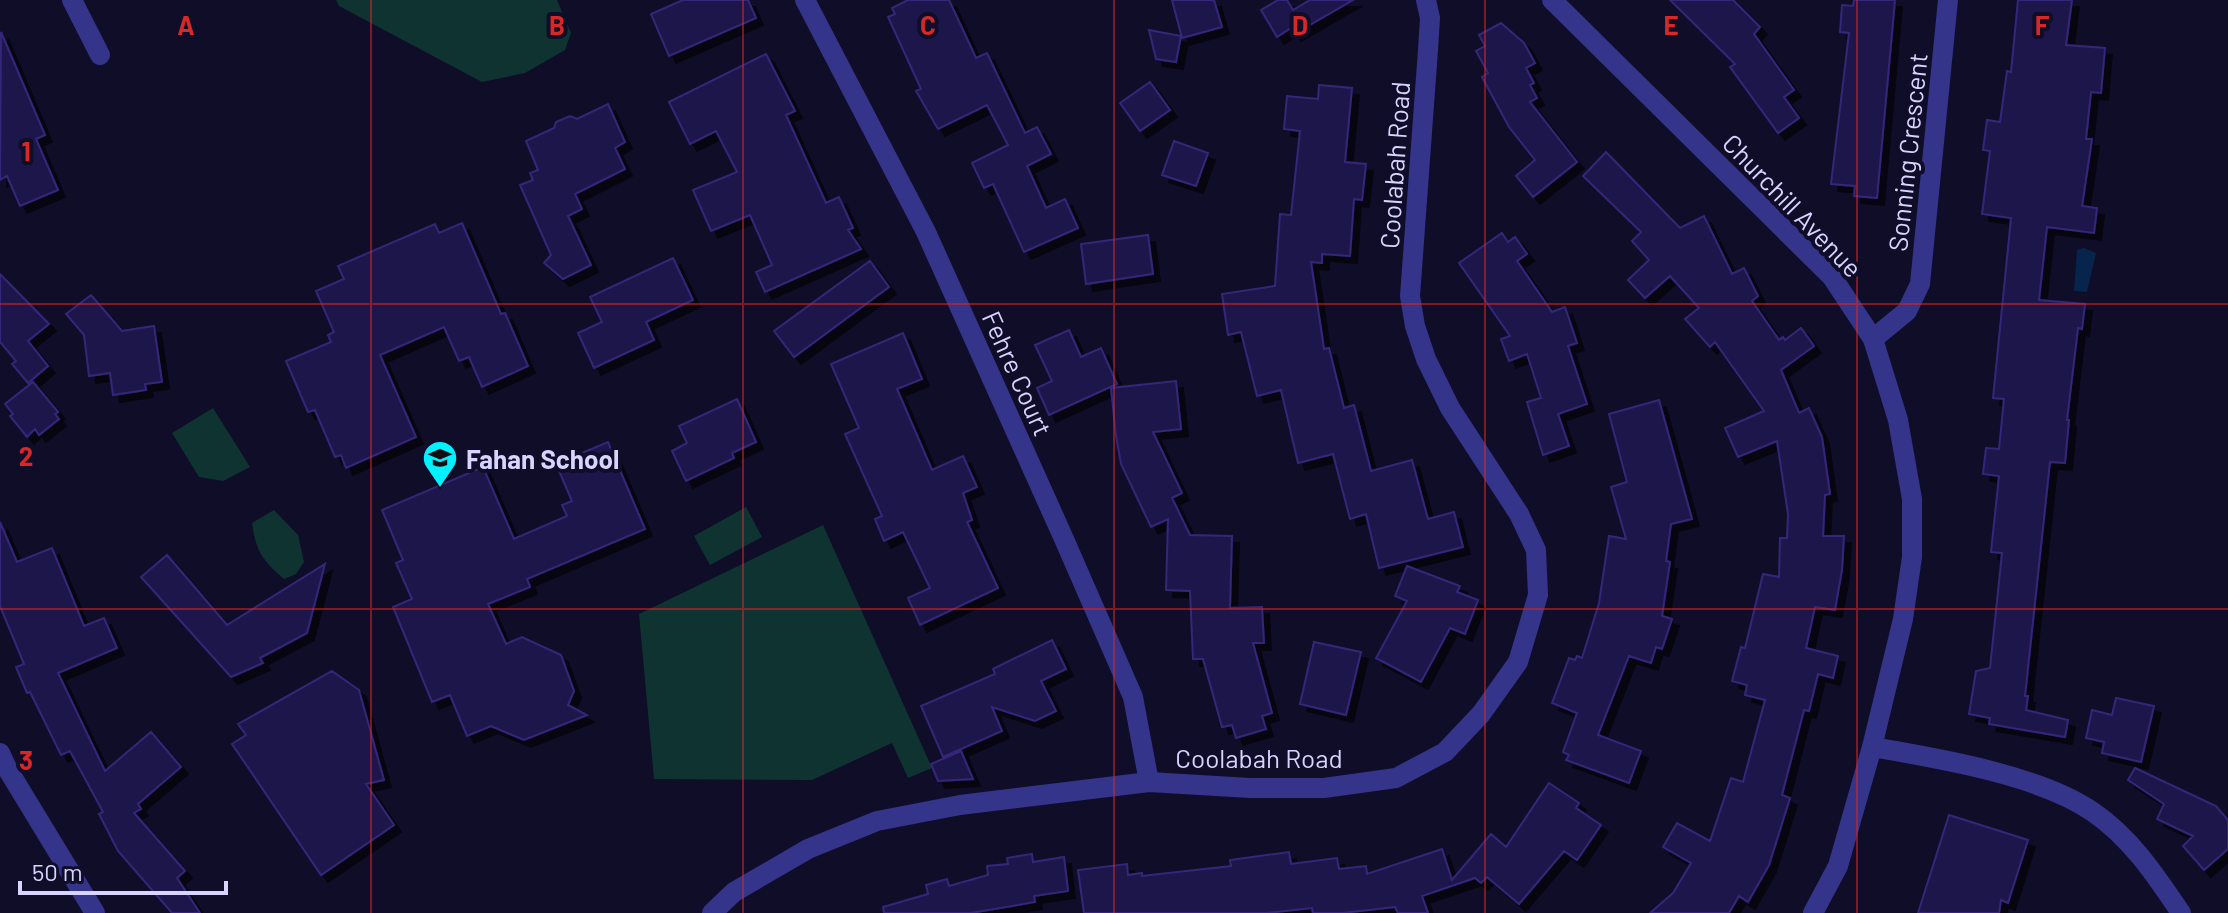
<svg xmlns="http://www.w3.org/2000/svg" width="2228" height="913" viewBox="0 0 2228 913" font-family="Barlow,sans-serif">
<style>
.green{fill:#0f3330}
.water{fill:#07244d}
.building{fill:#1f174b;stroke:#342779;stroke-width:2;filter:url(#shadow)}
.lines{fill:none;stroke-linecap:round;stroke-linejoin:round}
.minor{stroke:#34348b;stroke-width:20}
.tertiary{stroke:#34348b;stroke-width:20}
.grid{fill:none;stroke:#d62828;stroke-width:2;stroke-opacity:0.55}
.labels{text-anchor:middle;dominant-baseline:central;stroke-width:8;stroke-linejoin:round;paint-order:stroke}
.street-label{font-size:26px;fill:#d7d4ff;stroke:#100d28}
.poi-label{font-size:26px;font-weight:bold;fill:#d7d4ff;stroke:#100d28;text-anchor:start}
.grid-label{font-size:26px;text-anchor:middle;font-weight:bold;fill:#d62828;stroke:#100d28;stroke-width:8;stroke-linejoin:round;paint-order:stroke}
</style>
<defs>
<filter id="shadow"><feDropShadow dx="7" dy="7" stdDeviation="0" flood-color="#0009"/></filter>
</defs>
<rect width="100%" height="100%" fill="#100d28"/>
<path class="green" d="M336 0H557L571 33 565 50 525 73 482 82 339 6Z
M213 408 250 467 223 481 199 477 172 433Z
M746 507 762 537 710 565 694 536Z
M274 510 298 535 304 562 296 574 284 579C262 560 256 551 252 523Z
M823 525 932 768 908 778 892 743 812 780 654 779 639 614Z"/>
<path class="water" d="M2084 248 2096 253 2087 292 2074 291 2077 250Z"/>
<path class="building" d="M683 0H748L756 18 669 56 651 14Z
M908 0H949L976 58 987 53 1025 133 1037 127 1051 154 1027 166 1046 208 1065 199 1078 228 1024 252 993 184 984 188 972 163 1008 145 987 105 938 129 916 91 921 89 888 17 895 14 892 8Z
M1172 0H1214L1222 27 1182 38Z
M1278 0H1287L1293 10 1310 0H1353L1294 34 1291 28 1277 37 1261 10Z
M1670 0H1733L1760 27 1754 34 1794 90 1784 97 1799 118 1778 133 1730 67 1735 64Z
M1854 0H1895L1877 198 1854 196 1855 186 1831 184 1849 33 1840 32 1842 5 1853 6Z
M2018 0H2072L2066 45 2105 48 2101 93 2091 92 2086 139H2092L2082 206 2097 208 2094 233 2047 227 2039 300 2085 304 2082 329 2078 328 2067 420H2069L2065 463 2050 462 2025 696H2028L2026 710 2068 720 2065 737 1989 724 1990 718 1969 714 1976 671 1990 668 2002 553 1991 552 1999 476 1983 474 1986 448 1999 449 2004 399 1993 398 2011 218 1982 214 1990 151 1983 150 1987 120 2000 122 2007 71 2011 72Z
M1501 23 1524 43 1535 63 1526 68 1534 83 1530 85 1537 98 1530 102 1577 162 1533 197 1516 176 1535 160 1509 127 1482 77 1488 73 1476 51 1485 46 1479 35Z
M1149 30 1181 36 1176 62 1156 59Z
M1 32 45 135 36 139 58 190 20 206 7 176 0 180Z
M766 54 795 111 786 115 826 203 839 197 853 228 848 230 861 249 765 292 756 272 772 265 750 215 711 231 693 190 737 172 716 131 690 144 669 102Z
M1150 82 1170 110 1140 131 1120 103Z
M1319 85 1352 88 1345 162 1366 164 1362 200 1354 199 1350 256 1322 254V263L1311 262 1324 349 1329 348 1344 408 1354 405 1371 471 1412 460 1428 519 1454 512 1463 547 1379 568 1366 514 1350 519 1333 454 1298 463 1281 390 1257 396 1241 332 1228 335 1222 294 1275 286 1280 214 1291 215 1300 131 1284 129 1287 96 1318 99Z
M608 104 625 142 615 148 625 169 575 194 582 209 568 216 591 265 563 279 544 263 551 255 520 185 533 180 530 173 538 170 526 141 554 128 556 122 570 116 577 119Z
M1174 141 1208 153 1196 186 1162 175Z
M1606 152 1680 228 1704 216 1732 274 1744 268 1758 296 1752 301 1779 340 1783 337 1785 340 1801 328 1814 346 1781 370 1799 413 1809 408 1822 437 1830 494 1825 495 1823 536H1844L1842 570 1835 610 1815 607 1806 648 1838 656 1833 678 1818 674 1809 711 1804 710 1782 795 1790 798 1769 865 1748 902 1739 896 1729 913H1650L1673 893 1691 863 1663 847 1677 823 1710 841 1731 778 1743 782 1765 700 1745 695 1747 685 1732 681 1741 647 1745 648 1763 574 1779 577 1780 538H1787L1788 514 1777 441 1738 457 1725 428 1764 411 1715 342 1710 347 1685 319 1699 308 1670 276 1645 298 1628 280 1649 260 1632 241 1641 232 1583 176Z
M462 223 501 314 505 313 528 366 482 387 469 357 459 361 444 327 380 355 416 437 346 468 341 455 335 457 315 410 308 412 286 361 331 342 328 335 334 332 316 291 344 279 338 266 435 224 439 233Z
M1502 233 1508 242 1515 237 1527 254 1517 261 1552 312 1565 307 1577 343 1568 346 1587 404 1558 414 1569 446 1543 455 1527 402 1541 398 1527 354 1509 361 1501 339 1510 336 1459 263Z
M1148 235 1153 274 1086 284 1081 244Z
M673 258 693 300 646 322 654 340 594 368 578 333 602 322 590 297Z
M870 261 889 287 794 357 774 331Z
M0 274 49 324 28 341 48 366 28 383 12 364 16 361 0 342Z
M91 295 122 331 154 326 162 382 145 384 146 390 113 395 110 373 89 376 84 335 66 314Z
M1069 330 1081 357 1101 348 1117 384 1049 415 1037 388 1052 381 1035 345Z
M903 333 922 379 897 389 932 470 963 456 977 487 963 493 972 520 967 522 998 588 920 625 908 598 930 588 903 532 884 541 875 519 882 516 845 434 859 428 831 364Z
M1176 381 1181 429 1153 432 1182 493 1172 498 1190 535 1232 536 1230 608 1262 607 1264 643H1253L1272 713 1262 716 1266 729 1236 738 1232 725 1222 727 1203 659H1193L1190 591 1166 590 1168 519 1151 527 1121 464 1116 436 1111 388Z
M33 382 58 412 55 414 59 419 39 435 35 429 27 437 10 416 13 414 5 404Z
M737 399 756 442 732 453 734 458 686 481 672 451 687 443 679 426Z
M1659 400 1692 519 1671 524 1666 561 1670 562 1662 616 1672 619 1662 649 1656 647 1651 663 1629 656 1598 735 1641 751 1629 783 1566 760 1569 755 1563 752 1577 713 1552 703 1569 658 1575 660 1577 656 1582 658 1599 603 1609 536 1626 539 1611 487 1627 482 1609 414Z
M608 442 645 529 527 579 530 587 488 604 506 644 522 637 561 655 574 691 568 705 587 715 524 740 491 726 467 736 450 695 432 702 393 607 412 599 396 563 403 560 382 510 483 467 514 539 567 516 562 505 572 501 556 464Z
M0 522 17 562 52 548 84 626 104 618 117 648 58 673 105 771 151 732 181 767 138 804 141 809 134 813 185 871 177 878 200 913H172L118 851 99 814 103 812 70 751 61 755 30 692 27 693 16 667 24 664 0 606Z
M167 555 227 625 325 564 307 633 260 658 263 663 231 677 141 577Z
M1407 566 1460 586 1457 592 1478 600 1465 634 1450 628 1421 682 1376 658 1407 601 1395 596Z
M1052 640 1066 669 1041 681 1056 711 1035 721 992 707 1002 731 943 757 921 706 995 674 993 669Z
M1314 642 1361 652 1346 715 1300 704Z
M332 671 359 690 384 780 366 784 394 825 321 875 232 744 246 735 238 724Z
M2116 698 2154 706 2141 762 2102 753 2104 742 2086 738 2092 710 2112 715Z
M961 751 973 779 938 781 931 764Z
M2135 768 2216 806 2228 820V849L2204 870 2183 846 2193 836 2157 819 2164 804 2128 780Z
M1549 783 1579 803 1576 808 1601 825 1577 860 1564 851 1519 904 1487 877 1481 883 1475 878 1422 896 1428 913H1398L1395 907 1342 913H1313L1312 908 1267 913H1084L1078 870 1127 864 1128 875 1142 873V876L1231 866 1230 860 1289 852 1291 864 1337 858 1339 869 1366 866 1367 874 1442 849 1452 880 1491 834 1506 847Z
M1949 815 2028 840 2008 903 2001 900 1999 913H1918Z
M1032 854 1033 862 1064 857 1068 891 1034 896 1035 902 971 913H884L883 907 928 894 926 885 947 879 949 886 988 875 987 866 1008 864 1007 858Z"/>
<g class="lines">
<path class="minor" d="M72 0 100 55
M805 0 926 232 1064 539 1133 697 1149 782
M1873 339 1907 311 1920 284 1948 0
M1872 747C1936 758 2040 775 2093 812 2131 838 2156 876 2181 913
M0 753 8 770 95 913
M712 913 734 892 808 849 877 821 960 805 1149 782 1250 788H1324L1396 778 1445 752 1481 714 1518 662 1538 595 1536 550 1519 514 1450 408 1426 359 1415 326 1410 296 1428 50 1430 18 1426 0"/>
<path class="tertiary" d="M1552 0 1832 277 1873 339 1898 420 1912 499V557L1903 619 1872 747 1838 866 1813 913"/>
</g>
<path class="grid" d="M371 0V913M743 0V913M1114 0V913M1485 0V913M1857 0V913M0 304H2228M0 609H2228"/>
<defs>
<symbol id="school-pin" viewBox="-11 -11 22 30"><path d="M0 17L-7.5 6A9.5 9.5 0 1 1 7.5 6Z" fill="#00f1ff" stroke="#100d28"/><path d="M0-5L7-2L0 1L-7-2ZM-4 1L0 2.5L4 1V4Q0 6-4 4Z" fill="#111"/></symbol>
</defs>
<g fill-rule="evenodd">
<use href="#school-pin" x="420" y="438" width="40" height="54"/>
</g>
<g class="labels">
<g class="street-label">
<text transform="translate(1907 152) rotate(-84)">Sonning Crescent</text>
<text transform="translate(1394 165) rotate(-86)">Coolabah Road</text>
<text transform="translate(1793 205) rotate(46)">Churchill Avenue</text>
<text transform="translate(1018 373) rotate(66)">Fehre Court</text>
<text x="1259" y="757">Coolabah Road</text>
</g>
<g class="poi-label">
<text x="466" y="458">Fahan School</text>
</g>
</g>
<g class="grid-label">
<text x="186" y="35">A</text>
<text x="557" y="35">B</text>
<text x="928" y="35">C</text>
<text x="1300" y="35">D</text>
<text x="1671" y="35">E</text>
<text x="2042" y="35">F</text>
<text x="26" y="161">1</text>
<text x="26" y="466">2</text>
<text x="26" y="770">3</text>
</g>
<path d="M20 881v12h206v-12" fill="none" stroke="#d7d4ff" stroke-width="4"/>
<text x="32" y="881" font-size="24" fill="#d7d4ff" stroke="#100d28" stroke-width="6" paint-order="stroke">50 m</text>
</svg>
